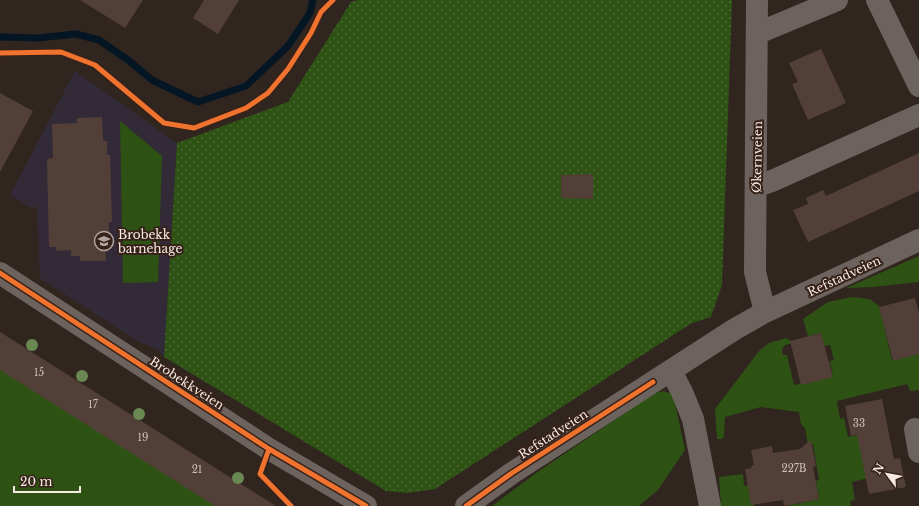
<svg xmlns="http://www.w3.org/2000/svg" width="919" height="506" viewBox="0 0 919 506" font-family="'Libre Baskerville',serif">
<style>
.education{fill:#332a37}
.green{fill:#2d5214}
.garden{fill:url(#garden-dots)}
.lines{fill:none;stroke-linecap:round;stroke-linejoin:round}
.stream{stroke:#041624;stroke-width:7}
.building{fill:#524038}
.minor{stroke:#6c625e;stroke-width:22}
.cycleway-casing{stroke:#362219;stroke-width:8}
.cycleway{stroke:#ef722f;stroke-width:5}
.tree{fill:#6a8952}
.labels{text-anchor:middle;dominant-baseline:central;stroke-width:4;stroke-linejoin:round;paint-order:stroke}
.number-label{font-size:10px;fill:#cebfb8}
.street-label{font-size:12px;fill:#f7e9e3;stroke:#362219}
.poi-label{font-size:12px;fill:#f7e9e3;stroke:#362219;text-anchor:start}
</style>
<defs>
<pattern id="garden-dots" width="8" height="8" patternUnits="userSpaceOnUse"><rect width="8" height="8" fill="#2d5214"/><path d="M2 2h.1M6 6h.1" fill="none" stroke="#4c6b36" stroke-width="1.8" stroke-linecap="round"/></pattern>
</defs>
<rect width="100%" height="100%" fill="#30251f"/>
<path class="education" d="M75 71 177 143 164 357 157 349 137 341 40 278 37 207H29L10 195Z"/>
<path class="green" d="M120 121 162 156 158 282 123 283Z
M919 256V282L873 287 846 288Z
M852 297 870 299 879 306 892 360 919 354V390L910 391 907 384 837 401 840 419 844 418 848 437 860 435 868 478 852 482 855 500 850 501 851 506H786L819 499 816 481 819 480 813 444 808 445 805 428 801 424 799 412 761 407 725 417 724 436 722 439H717L715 409 759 351 769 343 786 338 791 341 790 344 785 345 782 349 783 355H787L794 385 833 377 830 361 834 360 830 345 824 346 821 333 808 336 803 319 828 302Z
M0 369 218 506H0Z
M663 391 673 394 685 450 658 490 639 506H492L539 471 653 394Z
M743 474 744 486 749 485 754 506H721L719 477Z"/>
<path class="garden" d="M358 0H732L722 285 711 317 692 323 435 489 408 493 386 491 164 357 177 143 288 102 351 2Z"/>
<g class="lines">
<path class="stream" d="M0 37 38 38 76 34 99 40 128 60 152 80 198 102 246 86 288 46 310 13 313 0"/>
</g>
<path class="building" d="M80 0H143L125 28Z
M204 0H239L218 34 193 18Z
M821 49 846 103 808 120 792 84 798 82 789 63Z
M0 93 33 111 0 172Z
M102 117 103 141H107V155H110L112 222H109V236H105L106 261H80V256H71V250L56 251V247H49L47 159 53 158 52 124 77 123V118Z
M919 153V191L808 242 793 210 808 204 806 198 823 190 826 196Z
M593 174V199L561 198V175Z
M915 298 919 313V354L893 361 879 307Z
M0 332 149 426 276 506H215L0 370Z
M821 333 833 377 801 385 790 341Z
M882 399 894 459 900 458 906 487 869 494 857 435 851 436 845 406Z
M811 440 816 466 813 467 819 499 784 506 783 500 751 505 745 469 752 468 751 466 754 465 751 450 772 446 773 453 800 449Z"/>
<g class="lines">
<path class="minor" d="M757 0 755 272 765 312
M877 0 919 86
M758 33 837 0
M757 186 772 181 919 115
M0 273 269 449 366 506
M671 371 682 392 693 419 710 506
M915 429 919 452
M466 506 512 473 735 329 765 312 919 240"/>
<defs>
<path id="cycleway" d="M0 53 61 52 95 65 164 123 194 128 246 108 268 93 288 69 311 33 321 12 333 0
M0 273 269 449 366 506
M269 449 260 474 291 506
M466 506 512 473 653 382"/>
</defs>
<use href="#cycleway" class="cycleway-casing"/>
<use href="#cycleway" class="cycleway"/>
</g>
<g class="tree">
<circle cx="32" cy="345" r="6"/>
<circle cx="82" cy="376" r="6"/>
<circle cx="139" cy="414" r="6"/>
<circle cx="238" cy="478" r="6"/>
</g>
<defs>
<symbol id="school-ring" viewBox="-11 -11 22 22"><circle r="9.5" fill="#362219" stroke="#b1a49e" stroke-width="1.5"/><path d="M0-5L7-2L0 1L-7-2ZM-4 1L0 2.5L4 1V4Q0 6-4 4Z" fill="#b1a49e"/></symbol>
</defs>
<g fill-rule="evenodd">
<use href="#school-ring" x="93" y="230" width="22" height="22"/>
</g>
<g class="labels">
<g class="number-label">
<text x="39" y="372">15</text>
<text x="93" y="404">17</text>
<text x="859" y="423">33</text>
<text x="143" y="437">19</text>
<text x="794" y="468">227B</text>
<text x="197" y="469">21</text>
</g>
<g class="street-label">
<text transform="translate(757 157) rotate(-89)">Økernveien</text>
<text transform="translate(844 276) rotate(-25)">Refstadveien</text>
<text transform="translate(187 383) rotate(33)">Brobekkveien</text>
<text transform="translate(553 434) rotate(-33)">Refstadveien</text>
</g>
<g class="poi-label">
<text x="118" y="234">Brobekk<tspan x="118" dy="14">barnehage</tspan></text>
</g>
</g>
<g transform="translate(887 474) rotate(302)" stroke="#362219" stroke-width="3" paint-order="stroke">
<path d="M0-3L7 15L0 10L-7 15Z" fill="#f7e9e3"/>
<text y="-6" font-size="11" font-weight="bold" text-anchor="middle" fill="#f7e9e3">N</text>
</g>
<path d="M14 486v6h66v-6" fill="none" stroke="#f7e9e3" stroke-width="2"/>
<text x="20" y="486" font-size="12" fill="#f7e9e3" stroke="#362219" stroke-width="3" paint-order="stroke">20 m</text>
</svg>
